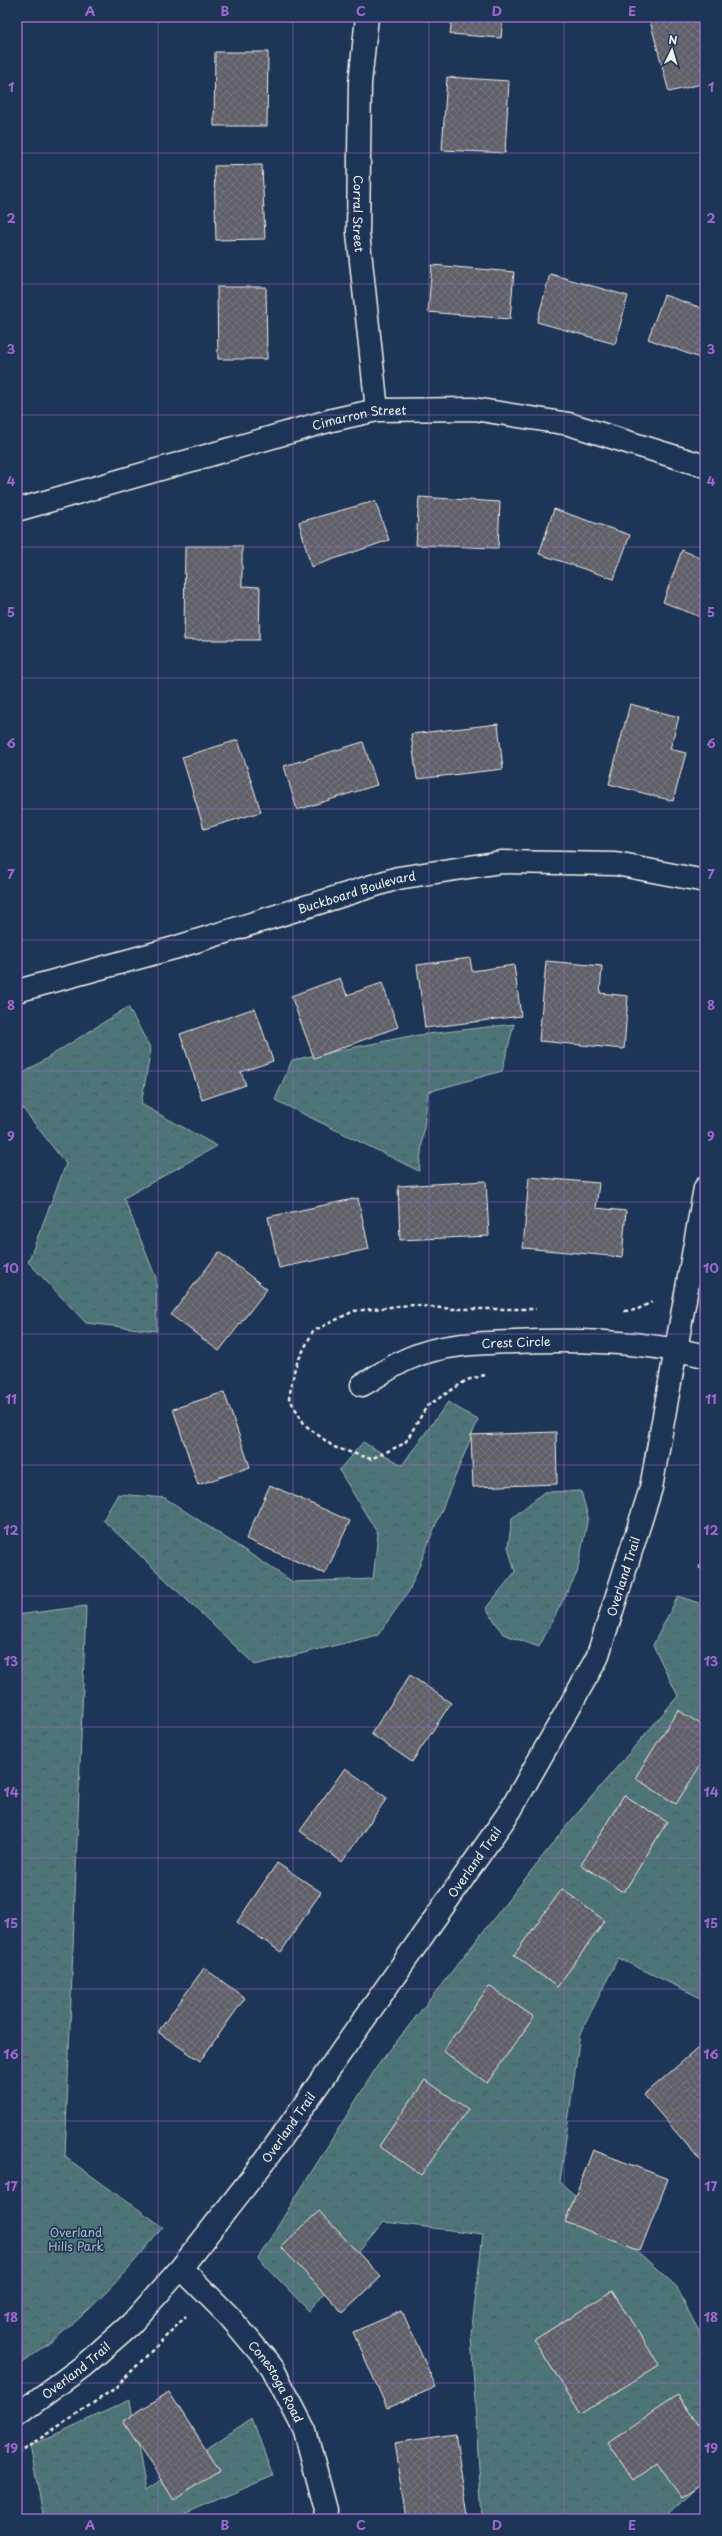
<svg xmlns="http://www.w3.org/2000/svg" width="722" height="2536" viewBox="0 0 722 2536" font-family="'Playpen Sans',sans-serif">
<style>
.forest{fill:url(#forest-crowns);stroke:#a1b3b0}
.building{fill:url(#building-cross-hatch);stroke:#f4f1e8}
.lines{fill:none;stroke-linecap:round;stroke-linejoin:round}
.minor-casing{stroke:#f4f1e8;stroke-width:25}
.path{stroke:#f4f1e8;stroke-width:2.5;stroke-dasharray:4 3;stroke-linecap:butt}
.minor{stroke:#1d3557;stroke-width:22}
.grid{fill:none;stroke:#9f67cb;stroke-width:1;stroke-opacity:0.55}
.labels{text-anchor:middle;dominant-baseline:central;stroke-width:3.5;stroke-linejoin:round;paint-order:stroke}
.street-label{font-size:12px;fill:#f4f1e8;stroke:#1d3557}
.park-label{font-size:12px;fill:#b2bfbb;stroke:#1d3557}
.neatline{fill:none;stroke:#9f67cb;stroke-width:1.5}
.grid-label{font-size:13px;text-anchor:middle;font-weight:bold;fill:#9f67cb}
</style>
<defs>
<pattern id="forest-crowns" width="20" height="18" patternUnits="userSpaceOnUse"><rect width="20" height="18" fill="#4e7578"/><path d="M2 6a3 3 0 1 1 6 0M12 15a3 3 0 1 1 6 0" fill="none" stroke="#4b5c5c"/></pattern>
<pattern id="building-cross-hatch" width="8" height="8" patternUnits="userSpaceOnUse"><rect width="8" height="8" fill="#5e5e68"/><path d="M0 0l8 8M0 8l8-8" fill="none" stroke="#76767e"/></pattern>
</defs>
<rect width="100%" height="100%" fill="#1d3557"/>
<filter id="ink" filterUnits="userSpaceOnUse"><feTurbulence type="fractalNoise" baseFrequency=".025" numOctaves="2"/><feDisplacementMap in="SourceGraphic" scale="8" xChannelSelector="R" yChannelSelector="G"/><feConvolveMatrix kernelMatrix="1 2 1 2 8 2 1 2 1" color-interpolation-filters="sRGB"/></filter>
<g filter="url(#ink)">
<path class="forest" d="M128 1007 151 1049 141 1104 217 1146 124 1198 156 1278 157 1331 86 1323 28 1262 66 1164 17 1101V1077Z
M514 1024 502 1071 428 1092 419 1171 275 1100 292 1060 410 1036Z
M448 1402 478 1420 409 1591 378 1635 255 1665 103 1520 118 1494 165 1498 293 1582 373 1579 378 1534 339 1470 363 1442 402 1465Z
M581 1491 588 1517 577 1573 539 1647 503 1634 486 1608 515 1572 508 1547 512 1518 544 1492Z
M678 1596 705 1605V2004L699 1997 618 1958 580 2034 560 2182 677 2287 705 2345V2480L662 2519H482L471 2335 483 2234 384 2222 309 2311 258 2258 378 2065 569 1823 678 1696 653 1645Z
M86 1606 65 2157 163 2227C117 2284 78 2326 17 2366V1615Z
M130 2400 146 2490 252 2418 273 2476 184 2514 181 2519H44L30 2446Z"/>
<path class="building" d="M452 17H503L501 38 450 34Z
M649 17H703L705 83 669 92Z
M215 52H268L267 126H214Z
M447 77 509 81 505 153 442 150Z
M262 165 265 239 216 240 214 166Z
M432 265 514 272 510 319 428 312Z
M550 274 628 296 615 344 537 322Z
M217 287H266L267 359H218Z
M664 295 705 309V360L648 339Z
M419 497 500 502 498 548 416 545Z
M375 501 389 540 311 567 299 522Z
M554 509 630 535 614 579 539 554Z
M185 546H242V586L260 587 259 640H184Z
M682 550 705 560V619L663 602Z
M630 704 679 717 670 749 686 753 673 801 609 784Z
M498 724 503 769 417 779 411 734Z
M238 740 261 812 204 829 182 757Z
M363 742 377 785 297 810 284 766Z
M470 958 472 971 514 965 521 1016 425 1028 417 965Z
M546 961 602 966 600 993 628 996 624 1049 539 1041Z
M340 978 347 995 382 983 398 1027 314 1058 291 996Z
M255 1008 273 1061 241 1072 246 1085 202 1100 180 1034Z
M529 1177 599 1183 596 1208 626 1211 622 1257 523 1248Z
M486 1181 489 1236 400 1240 398 1186Z
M358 1198 369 1249 279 1268 268 1217Z
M219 1252 267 1289 219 1351 171 1315Z
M224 1392 250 1467 198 1485 173 1409Z
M556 1432 557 1484 473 1487 471 1435Z
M270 1485 350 1521 325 1574 246 1539Z
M705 1550V1570L699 1568Z
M410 1675 451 1703 412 1762 371 1734Z
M678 1710 705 1727V1758L676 1804 635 1778Z
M345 1768 387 1798 342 1862 300 1831Z
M624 1795 667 1822 624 1892 581 1865Z
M277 1863 321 1892 281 1952 237 1922Z
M562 1889 605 1921 557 1987 514 1955Z
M204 1968 245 1998 200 2061 158 2032Z
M489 1986 534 2017 487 2083 443 2051Z
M705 2042V2158L701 2161 644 2095Z
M425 2080 468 2109 421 2175 379 2146Z
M593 2150 668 2179 640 2251 565 2222Z
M319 2211 381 2277 343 2313 281 2247Z
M612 2291 659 2365 581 2414 534 2340Z
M402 2311 436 2387 387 2408 353 2332Z
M169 2392 219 2470 174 2500 123 2421Z
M678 2395 705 2435V2482L681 2498 657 2463 633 2480 608 2443Z
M455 2434 468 2516 445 2519H406L394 2443Z"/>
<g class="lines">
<defs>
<g id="minor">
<path id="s1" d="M367 17 360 83 358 233 377 410"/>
<path id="s2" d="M17 510 332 420 377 410 474 409 569 424 705 466"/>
<path id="s3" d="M17 991 174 948 398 878 501 862 616 864 705 881"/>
<path id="s4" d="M362 1385C378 1376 393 1365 410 1358 442 1344 481 1343 515 1342 578 1339 643 1341 705 1356"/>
<path id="s5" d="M181 2268 229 2316 272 2367 305 2431 326 2510 325 2519"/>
<path id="s6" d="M17 2415 82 2367 131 2324 181 2268 264 2162 510 1811 597 1658 651 1488 705 1188"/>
</g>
</defs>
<use href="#minor" class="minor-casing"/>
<path class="path" d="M624 1311 636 1310 652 1302
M485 1375 467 1380 427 1406 405 1443 371 1459 334 1447 305 1425 289 1398 295 1367 313 1331 354 1311 410 1305 453 1309H536
M17 2454 114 2389 186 2316"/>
<use href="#minor" class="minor"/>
</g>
</g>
<path class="grid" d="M158 17V2519M293 17V2519M429 17V2519M564 17V2519M17 153H705M17 284H705M17 415H705M17 547H705M17 678H705M17 809H705M17 940H705M17 1071H705M17 1202H705M17 1334H705M17 1465H705M17 1596H705M17 1727H705M17 1858H705M17 1989H705M17 2121H705M17 2252H705M17 2383H705"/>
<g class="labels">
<g class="street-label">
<text stroke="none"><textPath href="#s1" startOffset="197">Corral Street</textPath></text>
<text stroke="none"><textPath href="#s2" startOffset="355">Cimarron Street</textPath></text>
<text stroke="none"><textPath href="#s3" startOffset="354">Buckboard Boulevard</textPath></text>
<text stroke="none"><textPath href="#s4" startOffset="163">Crest Circle</textPath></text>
<text stroke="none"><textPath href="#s6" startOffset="1046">Overland Trail</textPath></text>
<text stroke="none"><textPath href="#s6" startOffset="722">Overland Trail</textPath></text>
<text stroke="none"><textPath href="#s6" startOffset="398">Overland Trail</textPath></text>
<text stroke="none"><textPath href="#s6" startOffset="74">Overland Trail</textPath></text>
<text stroke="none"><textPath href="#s5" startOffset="149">Conestoga Road</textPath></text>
</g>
<g class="park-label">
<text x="76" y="2232">Overland<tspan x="76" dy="14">Hills Park</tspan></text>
</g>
</g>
<rect width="722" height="2536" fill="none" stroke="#1d3557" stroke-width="44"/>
<g transform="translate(672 50) rotate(5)" stroke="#1d3557" stroke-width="3" paint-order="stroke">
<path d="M0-3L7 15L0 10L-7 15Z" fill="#f4f1e8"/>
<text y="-6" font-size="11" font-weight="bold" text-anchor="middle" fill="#f4f1e8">N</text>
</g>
<rect x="22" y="22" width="678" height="2492" class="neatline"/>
<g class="grid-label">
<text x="90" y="16">A</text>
<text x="225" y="16">B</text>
<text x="361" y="16">C</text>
<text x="497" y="16">D</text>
<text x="632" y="16">E</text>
<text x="11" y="92">1</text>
<text x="711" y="92">1</text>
<text x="11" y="223">2</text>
<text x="711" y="223">2</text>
<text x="11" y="354">3</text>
<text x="711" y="354">3</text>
<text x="11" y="486">4</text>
<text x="711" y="486">4</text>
<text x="11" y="617">5</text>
<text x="711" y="617">5</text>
<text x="11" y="748">6</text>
<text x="711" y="748">6</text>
<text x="11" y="879">7</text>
<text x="711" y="879">7</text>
<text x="11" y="1010">8</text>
<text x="711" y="1010">8</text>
<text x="11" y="1141">9</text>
<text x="711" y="1141">9</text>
<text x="11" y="1273">10</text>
<text x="711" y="1273">10</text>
<text x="11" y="1404">11</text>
<text x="711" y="1404">11</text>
<text x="11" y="1535">12</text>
<text x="711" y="1535">12</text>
<text x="11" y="1666">13</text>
<text x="711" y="1666">13</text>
<text x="11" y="1797">14</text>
<text x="711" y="1797">14</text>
<text x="11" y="1928">15</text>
<text x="711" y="1928">15</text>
<text x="11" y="2059">16</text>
<text x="711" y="2059">16</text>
<text x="11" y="2191">17</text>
<text x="711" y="2191">17</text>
<text x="11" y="2322">18</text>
<text x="711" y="2322">18</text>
<text x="11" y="2453">19</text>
<text x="711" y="2453">19</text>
<text x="90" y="2530">A</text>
<text x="225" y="2530">B</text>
<text x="361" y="2530">C</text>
<text x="497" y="2530">D</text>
<text x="632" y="2530">E</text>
</g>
</svg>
